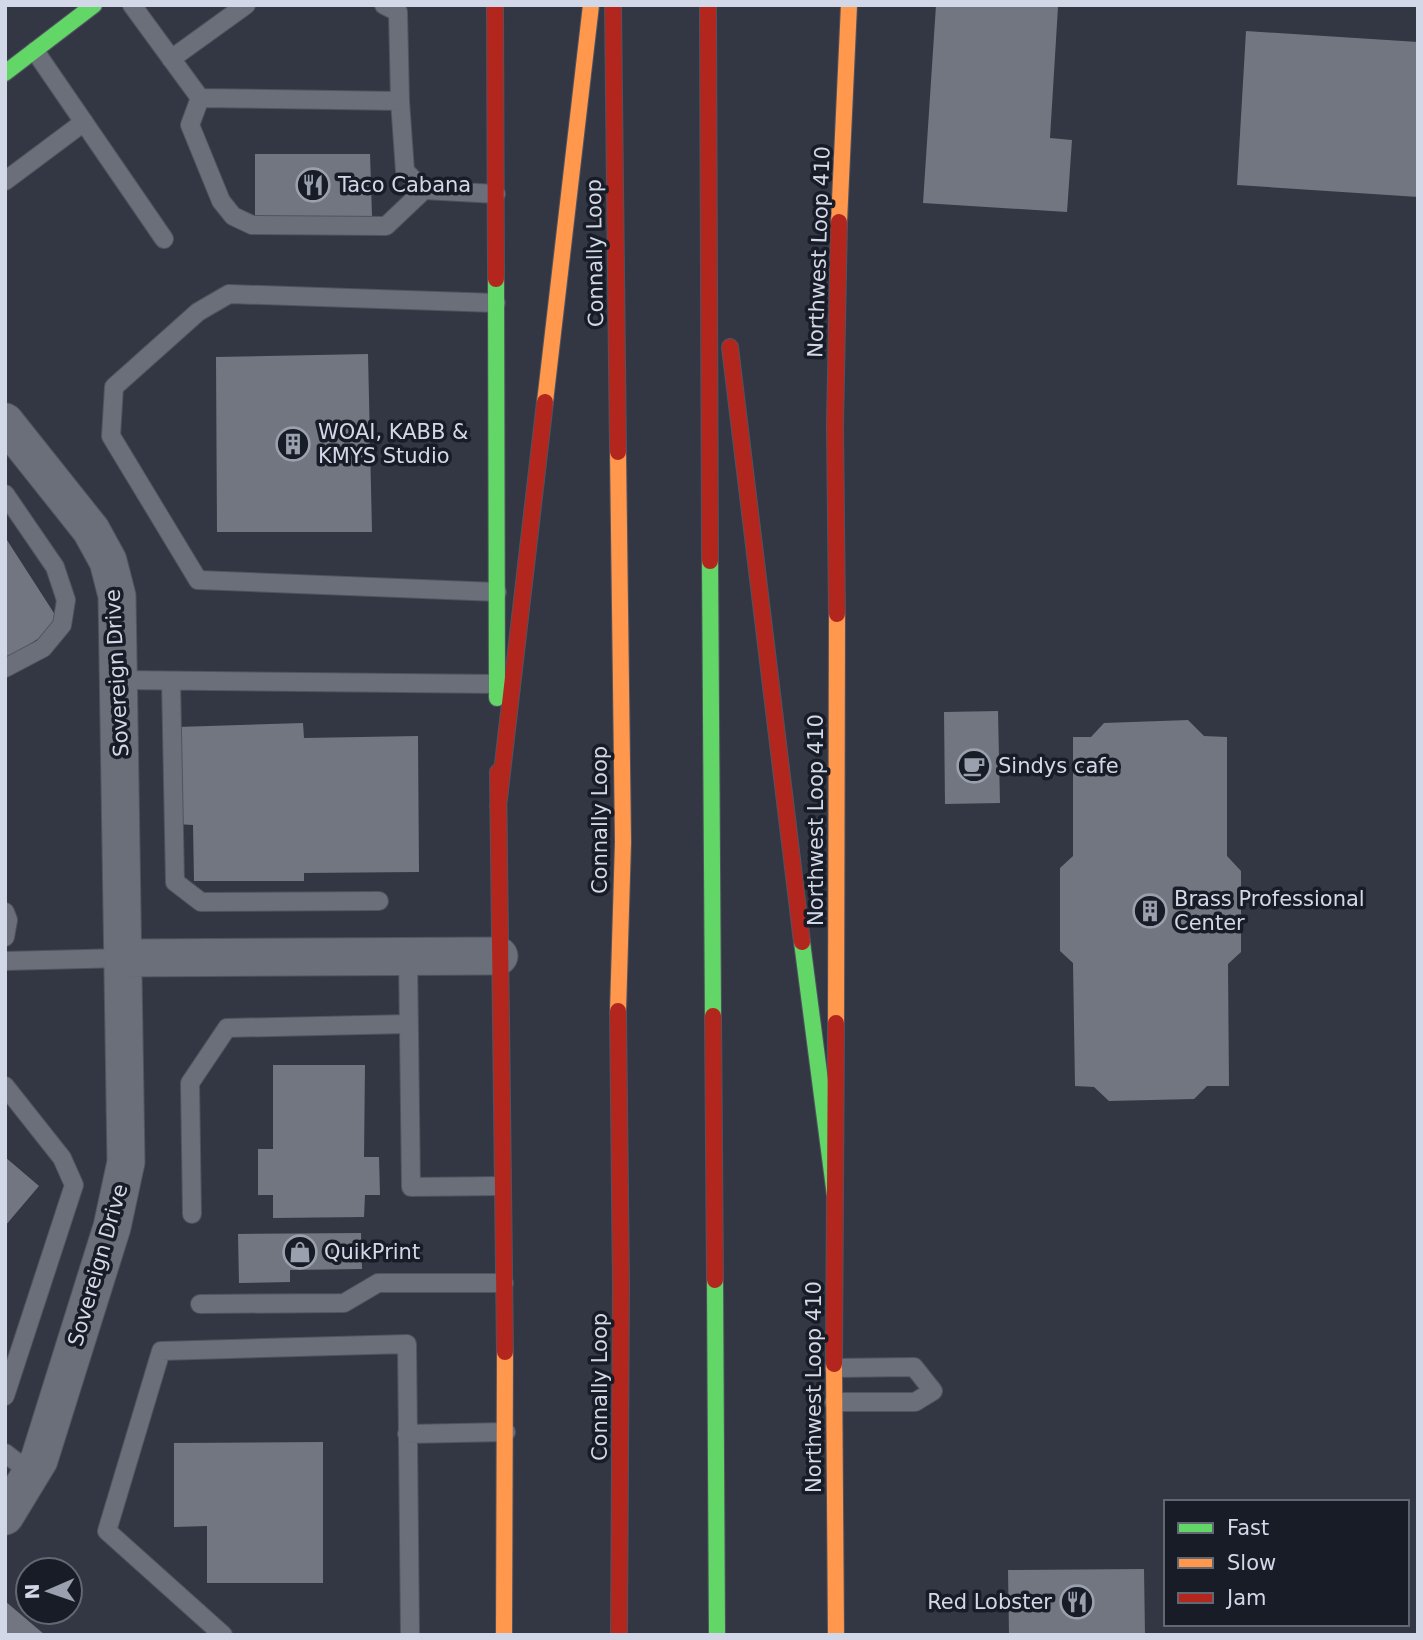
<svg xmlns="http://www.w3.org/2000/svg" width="1423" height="1640" viewBox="0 0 1423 1640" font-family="'DejaVu Sans',sans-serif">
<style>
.building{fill:#727680}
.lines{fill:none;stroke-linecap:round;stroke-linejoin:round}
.lane-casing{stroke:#50545f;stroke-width:20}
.street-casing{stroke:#50545f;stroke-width:39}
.fast-casing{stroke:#50545f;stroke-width:18}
.slow-casing{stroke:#50545f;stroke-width:18}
.jam-casing{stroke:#50545f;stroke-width:18}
.lane{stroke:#6b6f7a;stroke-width:18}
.street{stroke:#6b6f7a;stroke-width:37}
.fast{stroke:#63d668;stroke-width:16}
.slow{stroke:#ff974d;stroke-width:16}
.jam{stroke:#b3261e;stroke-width:16}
.labels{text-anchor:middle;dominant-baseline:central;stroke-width:7;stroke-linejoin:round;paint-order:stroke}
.poi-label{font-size:21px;fill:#d2d8e7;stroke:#181c27;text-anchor:start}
.street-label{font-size:21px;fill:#d2d8e7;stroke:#181c27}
</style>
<rect width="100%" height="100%" fill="#333744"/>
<path class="building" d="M936 5 1058 7 1050 138 1072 140 1067 212 923 203Z
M1246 31 1418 42V197L1237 185Z
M255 154H370L372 216H255Z
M368 354 372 532H217L216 357Z
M5 537 61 624 5 660Z
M998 711 1000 803 945 804 944 712Z
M1188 720 1204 736 1227 737V856L1241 871V952L1228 964 1229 1086H1207L1194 1099 1109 1101 1094 1087 1075 1086 1073 963 1060 951V868L1073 856V737H1091L1104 723Z
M303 723 304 738 418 736 419 872 304 873V881H194L193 825 176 824 177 727Z
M273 1065H365L364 1157H379L380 1195H365L364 1217 273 1218V1195H258V1149H273Z
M5 1157 39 1186 5 1226Z
M361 1233 362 1269 290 1270V1282L239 1283 238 1234Z
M323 1442V1583H207V1526L174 1527V1443Z
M1144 1569 1145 1635H1009L1008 1570Z
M5 1601 45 1635H5Z"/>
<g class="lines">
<defs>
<path id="lane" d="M132 5 200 98 400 101 405 171 424 190 496 194
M384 5 398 12 400 101
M35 51 164 239
M171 59 246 5
M200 98 190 125 221 201 233 216 252 225 386 226 424 190
M5 181 84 122
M496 303 229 294 198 312 114 387 111 436 198 580 497 592
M5 494 55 567 66 600 62 625 43 648 5 668
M120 680 497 684
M171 681 175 882 201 902 379 901
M5 912 8 920 5 937
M408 956 411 1187 502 1186
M5 961 123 958
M5 1086 62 1158 74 1185 5 1396
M192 1214 190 1083 227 1028 408 1024
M200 1304 344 1303 378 1283H504
M834 1368 914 1367 933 1391 915 1402H834
M407 1434 506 1432
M5 1453 31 1473
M223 1635 107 1531 161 1351 407 1344 410 1635"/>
<path id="street" d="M5 422 91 530 108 561 117 596 126 1162 112 1227 39 1460 5 1516
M123 958 499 956"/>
<path id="fast" d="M5 73 94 5
M496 279 497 698
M710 561 713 1016
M802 942 835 1196
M715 1280 717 1635"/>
<path id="slow" d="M839 222 849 5
M545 402 591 5
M618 1011 623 842 618 452
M836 1023 837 614
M834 1364 836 1635
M504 1635 505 1352"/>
<path id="jam" d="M495 5 496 279
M613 5 618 452
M708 5 710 561
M730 347 802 942
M837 614 835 425 839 222
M498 772 505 1352
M498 807 545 402
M618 1011 621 1285 619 1635
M713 1016 715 1280
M834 1364 836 1023"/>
</defs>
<use href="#lane" class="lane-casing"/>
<use href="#street" class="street-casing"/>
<use href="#fast" class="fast-casing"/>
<use href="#slow" class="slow-casing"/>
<use href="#jam" class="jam-casing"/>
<use href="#lane" class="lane"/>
<use href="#street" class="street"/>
<use href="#fast" class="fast"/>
<use href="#slow" class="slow"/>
<use href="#jam" class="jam"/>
</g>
<defs>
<symbol id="restaurant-ring" viewBox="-11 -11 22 22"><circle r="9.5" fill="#181c27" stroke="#9aa0ae" stroke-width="1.5"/><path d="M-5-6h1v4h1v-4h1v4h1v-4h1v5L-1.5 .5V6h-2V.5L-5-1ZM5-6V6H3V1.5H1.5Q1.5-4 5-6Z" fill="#9aa0ae"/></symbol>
<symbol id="building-ring" viewBox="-11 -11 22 22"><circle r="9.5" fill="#181c27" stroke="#9aa0ae" stroke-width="1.5"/><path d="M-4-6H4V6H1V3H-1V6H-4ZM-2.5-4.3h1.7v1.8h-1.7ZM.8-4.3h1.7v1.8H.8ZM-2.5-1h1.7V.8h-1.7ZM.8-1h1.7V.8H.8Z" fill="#9aa0ae"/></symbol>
<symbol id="cafe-ring" viewBox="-11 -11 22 22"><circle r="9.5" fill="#181c27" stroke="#9aa0ae" stroke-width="1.5"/><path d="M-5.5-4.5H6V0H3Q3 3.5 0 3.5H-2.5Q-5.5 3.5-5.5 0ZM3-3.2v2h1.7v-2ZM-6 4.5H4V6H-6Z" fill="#9aa0ae"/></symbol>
<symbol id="shop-ring" viewBox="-11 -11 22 22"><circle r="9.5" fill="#181c27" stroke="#9aa0ae" stroke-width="1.5"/><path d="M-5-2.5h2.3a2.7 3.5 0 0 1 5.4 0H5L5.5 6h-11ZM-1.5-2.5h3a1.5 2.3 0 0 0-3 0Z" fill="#9aa0ae"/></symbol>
</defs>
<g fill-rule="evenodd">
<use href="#restaurant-ring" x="294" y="166" width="38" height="38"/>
<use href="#building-ring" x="274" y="425" width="38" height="38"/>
<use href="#cafe-ring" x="955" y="747" width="38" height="38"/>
<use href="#building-ring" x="1131" y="892" width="38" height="38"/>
<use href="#shop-ring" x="281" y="1233" width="38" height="38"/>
<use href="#restaurant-ring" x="1058" y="1583" width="38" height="38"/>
</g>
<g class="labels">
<g class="poi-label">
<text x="338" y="185">Taco Cabana</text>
<text x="318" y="432">WOAI, KABB &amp;<tspan x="318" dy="24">KMYS Studio</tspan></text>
<text x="998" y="766">Sindys cafe</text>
<text x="1174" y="899">Brass Professional<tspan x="1174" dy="24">Center</tspan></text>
<text x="324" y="1252">QuikPrint</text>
<text x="1052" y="1602" text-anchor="end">Red Lobster</text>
</g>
<g class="street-label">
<text transform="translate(819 252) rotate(-88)">Northwest Loop 410</text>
<text transform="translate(595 253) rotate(-91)">Connally Loop</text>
<text transform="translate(117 673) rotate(-93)">Sovereign Drive</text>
<text transform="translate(600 820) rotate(-90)">Connally Loop</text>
<text transform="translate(816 820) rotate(-90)">Northwest Loop 410</text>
<text transform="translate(98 1265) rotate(-74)">Sovereign Drive</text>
<text transform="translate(600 1387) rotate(-90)">Connally Loop</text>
<text transform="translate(814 1387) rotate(-90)">Northwest Loop 410</text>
</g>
</g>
<rect width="1423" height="1640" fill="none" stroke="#d2d8e7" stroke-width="14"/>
<rect x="1164" y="1500" width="245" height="126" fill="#181c27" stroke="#626774" stroke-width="2"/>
<rect x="1178" y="1523" width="35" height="10" fill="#63d668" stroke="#626774" stroke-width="2"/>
<text x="1227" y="1535" font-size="21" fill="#d2d8e7">Fast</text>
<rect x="1178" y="1558" width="35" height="10" fill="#ff974d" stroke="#626774" stroke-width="2"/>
<text x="1227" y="1570" font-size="21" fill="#d2d8e7">Slow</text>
<rect x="1178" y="1593" width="35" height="10" fill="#b3261e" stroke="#626774" stroke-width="2"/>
<text x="1227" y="1605" font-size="21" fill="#d2d8e7">Jam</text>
<g transform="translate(49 1591) rotate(268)"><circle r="33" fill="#181c27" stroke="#626774" stroke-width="2"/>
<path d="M0-5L12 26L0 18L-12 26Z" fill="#9aa0ae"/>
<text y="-10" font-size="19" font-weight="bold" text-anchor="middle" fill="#d2d8e7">N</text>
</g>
</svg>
